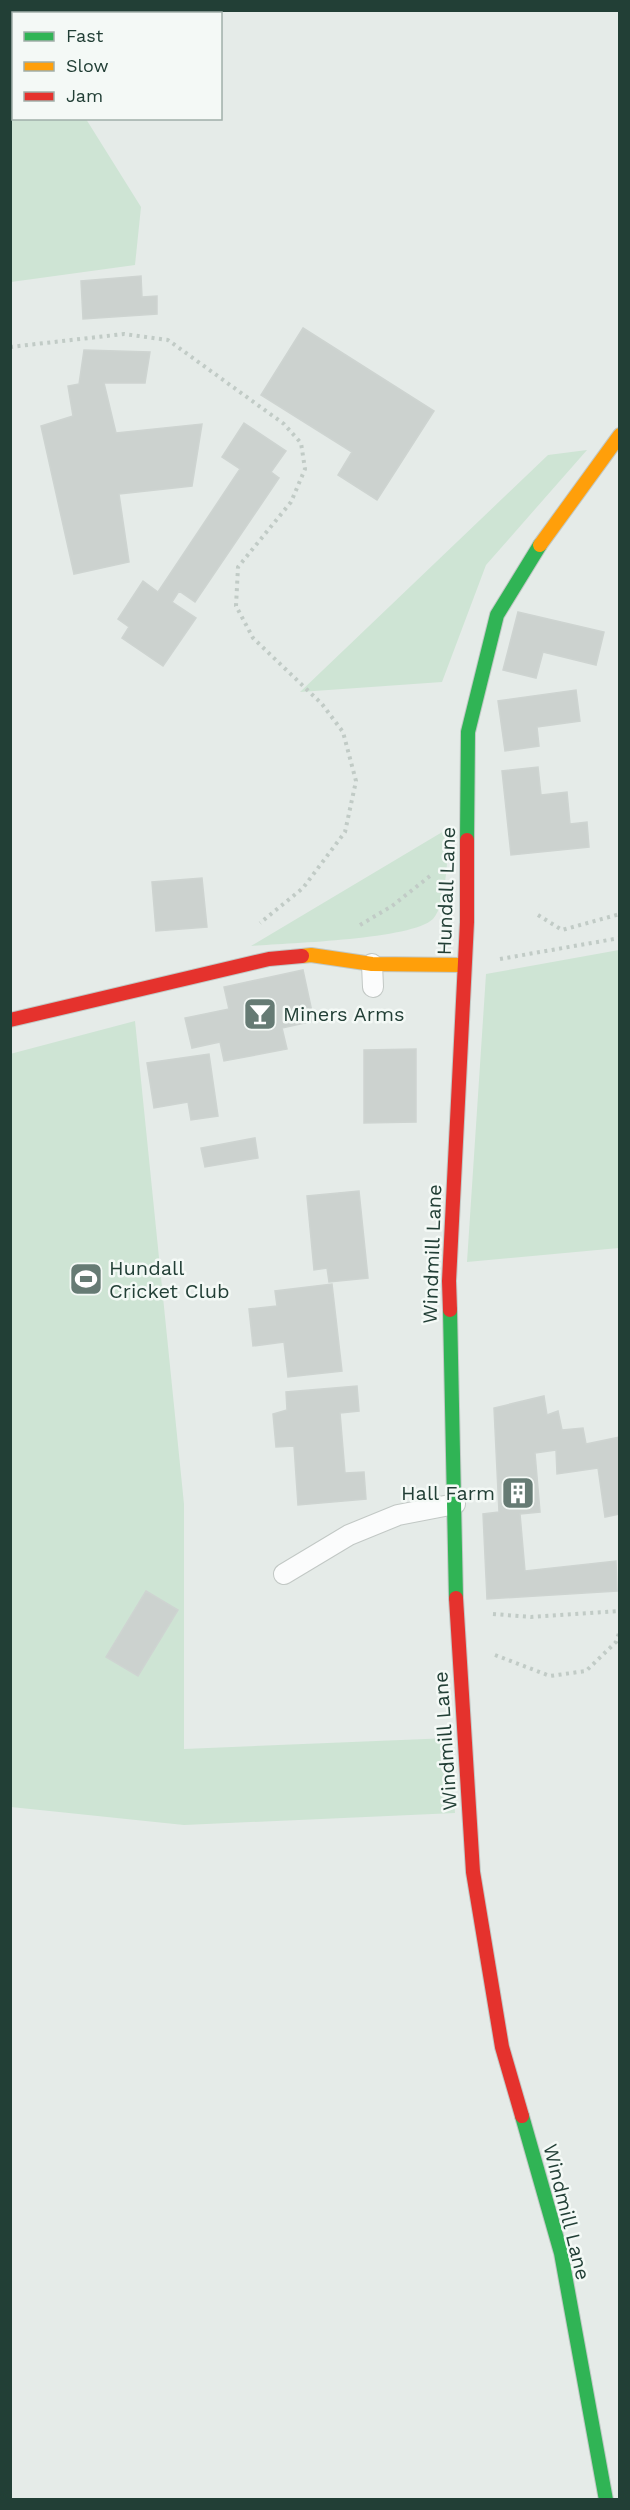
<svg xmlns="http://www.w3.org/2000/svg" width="630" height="2510" viewBox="0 0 630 2510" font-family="'Work Sans',sans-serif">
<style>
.green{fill:#cee4d4}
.building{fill:#ccd2cf;stroke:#ced4d1;stroke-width:1.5}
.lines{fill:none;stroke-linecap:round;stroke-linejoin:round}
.lane-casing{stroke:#c2c8c5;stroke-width:22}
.fast-casing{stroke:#c1c8c5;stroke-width:16}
.slow-casing{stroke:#c1c8c5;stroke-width:16}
.jam-casing{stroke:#c1c8c5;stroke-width:16}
.path{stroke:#c1cbc6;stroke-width:4;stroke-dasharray:3 4.5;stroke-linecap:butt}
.lane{stroke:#fbfcfc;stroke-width:20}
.fast{stroke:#30b455;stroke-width:14}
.slow{stroke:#ff9f0a;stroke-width:14}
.jam{stroke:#e5322d;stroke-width:14}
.labels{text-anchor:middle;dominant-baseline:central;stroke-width:5;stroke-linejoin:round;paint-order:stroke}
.street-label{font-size:20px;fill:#223f36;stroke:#f4f9f6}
.poi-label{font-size:20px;fill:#223f36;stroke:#f4f9f6;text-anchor:start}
</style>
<rect width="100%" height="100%" fill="#e5ebe8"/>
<path class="green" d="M10 11H20L21 13 14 14V118L86 119 141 207 135 265 11 282Z
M587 450 486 565 442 682 300 692 548 455Z
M449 828C448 849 447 904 433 919 411 940 285 943 251 946Z
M619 950V1248L467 1262 486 974Z
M135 1021 184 1504V1749L450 1738 455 1813 184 1825 11 1807 10 1054Z"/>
<path class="building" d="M141 276 142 297 157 296V314L83 319 81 281Z
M303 328 434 411 377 500 338 475 352 452 261 395Z
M84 350 150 352 145 383H104L116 433 202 424 192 486 119 494 129 562 74 574 41 426 73 416 68 386 79 384Z
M244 423 286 451 271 472 279 478 195 602 179 591 172 602 196 618 163 666 122 638 129 627 118 619 143 581 158 592 240 469 222 457Z
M518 612 604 632 596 665 543 652 536 678 503 670Z
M576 690 580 721 537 727 539 746 505 751 498 701Z
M538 767 541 795 567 792 570 824 587 822 589 847 511 855 502 771Z
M202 878 207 927 156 931 152 882Z
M303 970 314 1021 282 1028 287 1049 224 1061 220 1042 192 1048 185 1018 229 1009 224 987Z
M416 1049V1122L364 1123V1050Z
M209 1054 218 1116 191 1120 188 1102 154 1108 147 1063Z
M255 1138 258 1158 205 1167 201 1148Z
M359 1191 368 1278 329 1282 327 1268 314 1270 307 1196Z
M332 1284 342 1371 288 1377 284 1342 253 1346 249 1309 277 1306 275 1291Z
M357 1386 359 1411 340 1413 345 1473 364 1472 366 1499 298 1505 294 1446 276 1447 273 1414 287 1410 286 1392Z
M544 1396 547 1415 558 1411 562 1430 583 1428 586 1444 620 1437V1514L605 1517 598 1468 557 1474 556 1450 535 1453 540 1512 520 1514 525 1571 616 1561 617 1591 487 1599 483 1514 499 1512 494 1408Z
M146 1591 178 1610 138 1676 106 1657Z"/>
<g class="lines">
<defs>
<path id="lane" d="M372 964 373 987
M284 1574 349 1535 398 1515 455 1504"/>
<path id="fast" d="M467 840 468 732 497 615 540 545
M450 1310 456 1598
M522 2116 561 2253 606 2500"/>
<path id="slow" d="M540 545 620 435
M302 956 311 955 372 964 464 965"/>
<path id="jam" d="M10 1020 269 959 302 956
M450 1310 449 1281 467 922V840
M456 1598 473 1872 502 2047 522 2116"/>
</defs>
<use href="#lane" class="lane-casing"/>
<use href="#fast" class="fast-casing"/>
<use href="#slow" class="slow-casing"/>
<use href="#jam" class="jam-casing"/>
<path class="path" d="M10 347 124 334 168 340 284 424 301 443 305 469 291 502 238 567 236 606 253 638 322 704 343 732 356 781 345 832 303 888 260 923
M538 915 562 930 620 914
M360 925 392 906 430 876
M500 959 620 938
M493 1614 531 1617 620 1611
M495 1655 550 1676 586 1671 616 1642 620 1630"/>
<use href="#lane" class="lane"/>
<use href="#fast" class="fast"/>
<use href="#slow" class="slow"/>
<use href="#jam" class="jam"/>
</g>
<defs>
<symbol id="bar-square" viewBox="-11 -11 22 22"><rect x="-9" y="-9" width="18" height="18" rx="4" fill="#667b74" stroke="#f4f9f6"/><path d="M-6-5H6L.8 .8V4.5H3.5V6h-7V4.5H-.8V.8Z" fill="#fff"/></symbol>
<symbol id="stadium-square" viewBox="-11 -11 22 22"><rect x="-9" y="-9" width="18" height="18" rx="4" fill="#667b74" stroke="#f4f9f6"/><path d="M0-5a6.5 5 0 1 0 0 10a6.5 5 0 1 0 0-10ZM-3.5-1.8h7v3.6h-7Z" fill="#fff"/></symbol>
<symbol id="building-square" viewBox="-11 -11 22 22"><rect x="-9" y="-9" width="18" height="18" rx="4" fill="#667b74" stroke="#f4f9f6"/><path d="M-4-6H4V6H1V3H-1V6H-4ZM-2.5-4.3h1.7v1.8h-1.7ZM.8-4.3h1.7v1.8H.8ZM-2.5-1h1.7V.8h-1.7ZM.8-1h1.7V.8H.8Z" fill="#fff"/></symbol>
</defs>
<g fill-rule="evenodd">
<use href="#bar-square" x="241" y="995" width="38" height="38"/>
<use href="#stadium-square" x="67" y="1260" width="38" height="38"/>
<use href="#building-square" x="499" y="1474" width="38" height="38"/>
</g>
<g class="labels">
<g class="street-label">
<text transform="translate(446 891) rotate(-88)">Hundall Lane</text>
<text transform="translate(432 1254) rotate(-88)">Windmill Lane</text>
<text transform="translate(445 1741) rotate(-94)">Windmill Lane</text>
<text transform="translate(567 2212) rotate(76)">Windmill Lane</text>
</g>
<g class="poi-label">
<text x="283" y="1014">Miners Arms</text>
<text x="109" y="1268">Hundall<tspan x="109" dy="23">Cricket Club</tspan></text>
<text x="495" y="1493" text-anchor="end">Hall Farm</text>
</g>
</g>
<rect width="630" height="2510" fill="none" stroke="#223f36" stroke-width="24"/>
<rect x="12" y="12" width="210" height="108" fill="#f4f9f6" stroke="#a0afa9" stroke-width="1.5"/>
<rect x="24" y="32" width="30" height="9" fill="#30b455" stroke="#a0afa9" stroke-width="1.5"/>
<text x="66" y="42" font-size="18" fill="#223f36">Fast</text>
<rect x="24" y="62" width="30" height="9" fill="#ff9f0a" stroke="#a0afa9" stroke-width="1.5"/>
<text x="66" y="72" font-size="18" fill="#223f36">Slow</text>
<rect x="24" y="92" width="30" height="9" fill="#e5322d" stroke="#a0afa9" stroke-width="1.5"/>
<text x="66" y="102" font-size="18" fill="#223f36">Jam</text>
</svg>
